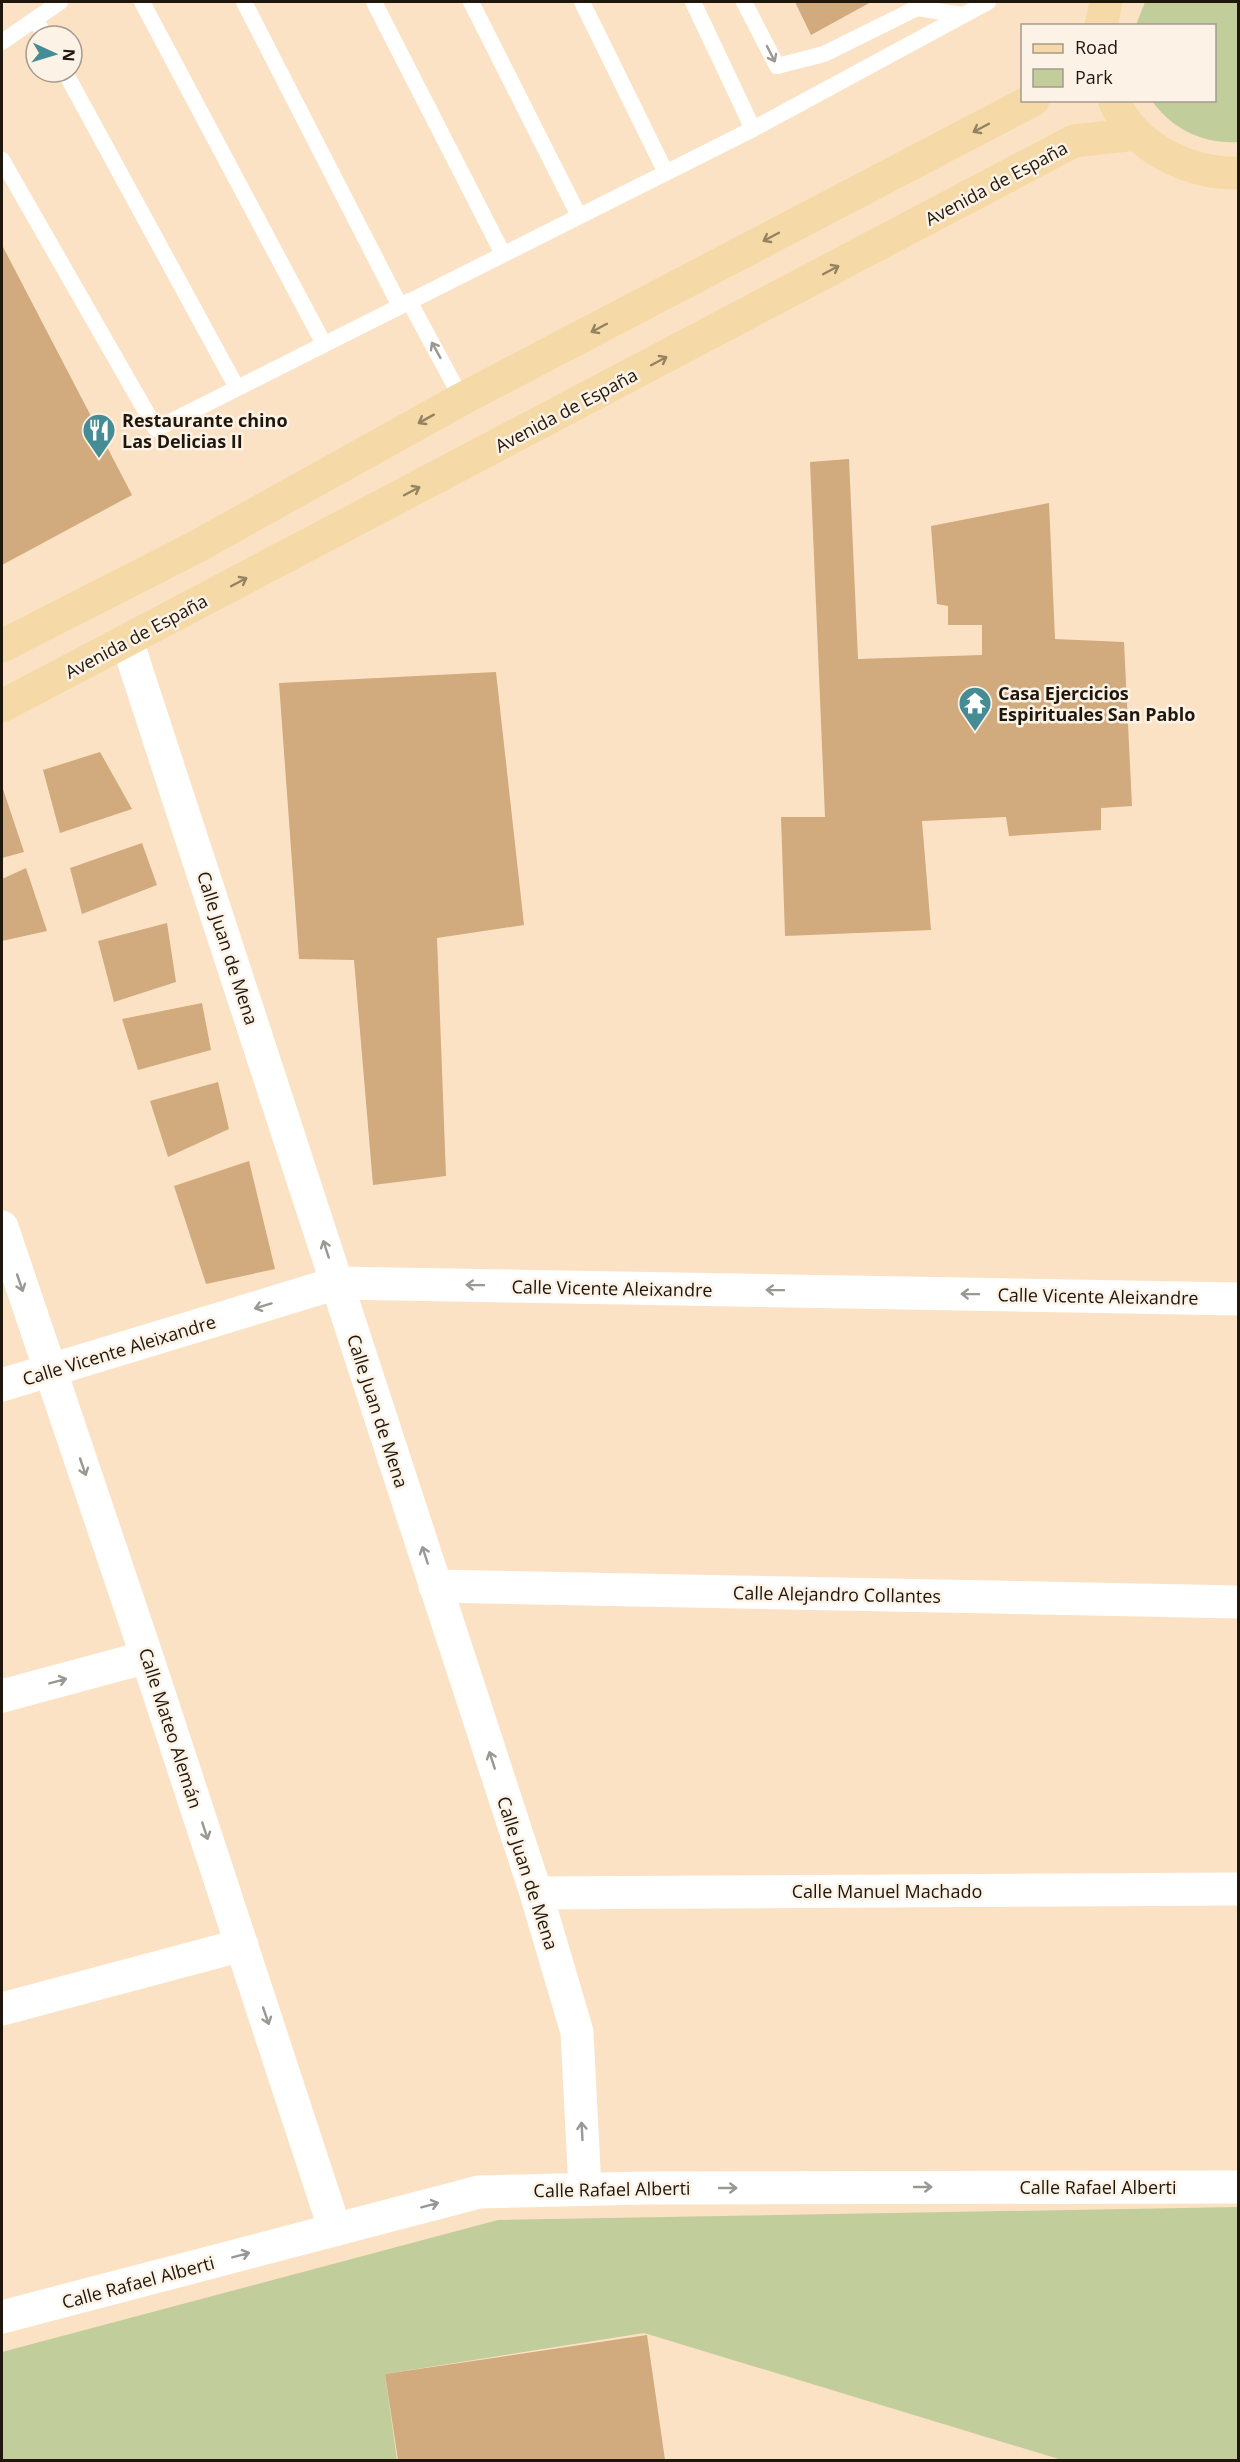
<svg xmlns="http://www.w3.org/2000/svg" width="1240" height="2462" viewBox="0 0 1240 2462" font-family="'Open Sans',sans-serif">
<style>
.green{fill:#c2cd9c}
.building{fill:#d1aa7d}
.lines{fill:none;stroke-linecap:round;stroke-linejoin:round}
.lane{stroke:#fff;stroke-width:16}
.street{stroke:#fff;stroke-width:33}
.primary{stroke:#f5daa7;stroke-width:33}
.oneway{stroke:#9b9792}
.oneway2{stroke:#958261}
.labels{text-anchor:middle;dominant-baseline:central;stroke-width:5;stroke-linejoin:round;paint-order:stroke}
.street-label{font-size:18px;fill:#20170c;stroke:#fdf2e6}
.poi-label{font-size:18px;font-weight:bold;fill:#20170c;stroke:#fdf2e6;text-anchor:start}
</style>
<rect width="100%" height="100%" fill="#fce2c4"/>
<path class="green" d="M1145 2H1238V142C1203 144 1172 129 1152 101L1214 100V26L1136 25Z
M1238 2207V2460H1062L644 2333 385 2374 397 2460H2V2352L498 2220Z"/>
<path class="building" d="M795 2H871L811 35Z
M2 245 132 495 2 565Z
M849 459 858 659 982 655V625H948V606L937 604 931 526 1049 503 1055 639 1124 642 1132 806 1101 808V830L1009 836 1006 817 922 821 931 930 785 936 781 817H825L810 462Z
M496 672 524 925 437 938 446 1176 373 1185 354 960 299 959 279 683Z
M100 752 132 809 60 833 43 770Z
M2 786 24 852 2 858Z
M142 843 157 885 82 914 70 868Z
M26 868 47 931 2 941V879Z
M167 923 176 982 114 1002 98 941Z
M202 1003 211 1050 138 1070 122 1019Z
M218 1082 229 1129 168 1157 150 1101Z
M249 1161 275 1269 206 1284 174 1186Z
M647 2335 665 2460H398L385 2374Z"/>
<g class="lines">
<path class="lane" d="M142 2 324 344
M244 2 400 306
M374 2 503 254
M471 2 579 216
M582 2 666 173
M693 2 753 129
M744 2 777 66 824 54 917 8 963 15
M35 19 45 36
M2 42 60 2
M65 72 237 388
M2 160 156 429 753 129 988 2
M409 301 462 399"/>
<path class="street" d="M127 641 536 1893 577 2032 585 2189
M2 1227 147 1657 335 2230
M2 1385 337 1283 1238 1299
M435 1586 1238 1602
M2 1696 147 1657
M536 1893 1238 1889
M2 2009 242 1945
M2 2317 479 2192 646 2188 1238 2187"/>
<path class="primary" d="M1101 26 1106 2
M1114 100C1133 148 1190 174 1238 173
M2 646 194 548 462 399 1033 100
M2 706 1074 141 1137 134"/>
</g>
<defs><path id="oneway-shaft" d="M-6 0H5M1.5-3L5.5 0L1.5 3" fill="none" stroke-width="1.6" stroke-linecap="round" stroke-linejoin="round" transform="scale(1.5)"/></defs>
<g class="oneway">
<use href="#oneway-shaft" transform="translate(771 54) rotate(63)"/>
<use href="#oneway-shaft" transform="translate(436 350) rotate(-119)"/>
<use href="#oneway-shaft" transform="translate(326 1249) rotate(-108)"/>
<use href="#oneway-shaft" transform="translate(20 1283) rotate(71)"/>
<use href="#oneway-shaft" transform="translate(475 1285) rotate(-179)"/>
<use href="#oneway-shaft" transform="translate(775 1290) rotate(-179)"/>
<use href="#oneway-shaft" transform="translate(970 1294) rotate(-179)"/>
<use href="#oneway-shaft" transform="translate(263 1306) rotate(163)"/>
<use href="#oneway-shaft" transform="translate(83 1467) rotate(71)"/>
<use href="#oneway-shaft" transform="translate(425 1555) rotate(-108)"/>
<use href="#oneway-shaft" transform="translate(58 1681) rotate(-15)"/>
<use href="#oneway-shaft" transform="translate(492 1760) rotate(-108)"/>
<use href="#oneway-shaft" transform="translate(205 1831) rotate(72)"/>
<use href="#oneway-shaft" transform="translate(266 2016) rotate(71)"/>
<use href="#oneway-shaft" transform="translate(582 2131) rotate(-93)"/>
<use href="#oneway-shaft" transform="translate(923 2187)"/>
<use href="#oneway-shaft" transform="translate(728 2188)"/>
<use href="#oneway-shaft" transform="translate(430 2205) rotate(-15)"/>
<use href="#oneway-shaft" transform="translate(241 2255) rotate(-15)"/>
</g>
<g class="oneway2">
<use href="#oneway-shaft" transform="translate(981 128) rotate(152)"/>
<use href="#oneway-shaft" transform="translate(771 237) rotate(152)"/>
<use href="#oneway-shaft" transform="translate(831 270) rotate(-28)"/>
<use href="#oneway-shaft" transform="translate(599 328) rotate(152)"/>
<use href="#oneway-shaft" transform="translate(659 361) rotate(-28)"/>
<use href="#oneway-shaft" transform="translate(426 419) rotate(151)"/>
<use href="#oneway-shaft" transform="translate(412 491) rotate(-28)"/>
<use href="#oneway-shaft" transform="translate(239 582) rotate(-28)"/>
</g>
<defs>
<symbol id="restaurant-pin" viewBox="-11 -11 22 30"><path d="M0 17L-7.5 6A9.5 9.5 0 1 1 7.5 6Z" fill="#458c95" stroke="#fdf2e6"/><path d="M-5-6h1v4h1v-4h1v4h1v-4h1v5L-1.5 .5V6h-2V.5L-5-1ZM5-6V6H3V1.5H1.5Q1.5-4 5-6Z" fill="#fff"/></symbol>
<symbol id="temple-pin" viewBox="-11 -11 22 30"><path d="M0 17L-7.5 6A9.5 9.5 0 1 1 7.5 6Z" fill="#458c95" stroke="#fdf2e6"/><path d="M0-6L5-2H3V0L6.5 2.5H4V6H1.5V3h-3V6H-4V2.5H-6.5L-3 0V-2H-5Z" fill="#fff"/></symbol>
</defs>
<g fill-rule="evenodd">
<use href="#restaurant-pin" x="80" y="411" width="38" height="52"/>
<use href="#temple-pin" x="956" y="684" width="38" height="52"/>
</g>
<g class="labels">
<g class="street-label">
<text transform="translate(996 183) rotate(-28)">Avenida de España</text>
<text transform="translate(566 410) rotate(-28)">Avenida de España</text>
<text transform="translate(136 636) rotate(-28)">Avenida de España</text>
<text transform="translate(228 948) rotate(72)">Calle Juan de Mena</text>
<text transform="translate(612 1288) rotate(1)">Calle Vicente Aleixandre</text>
<text transform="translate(1098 1296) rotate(1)">Calle Vicente Aleixandre</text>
<text transform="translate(119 1350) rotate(-17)">Calle Vicente Aleixandre</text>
<text transform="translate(378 1411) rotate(72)">Calle Juan de Mena</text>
<text transform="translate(837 1594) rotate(1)">Calle Alejandro Collantes</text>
<text transform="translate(171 1728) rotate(72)">Calle Mateo Alemán</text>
<text transform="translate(528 1873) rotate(72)">Calle Juan de Mena</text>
<text x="887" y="1891">Calle Manuel Machado</text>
<text x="1098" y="2187">Calle Rafael Alberti</text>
<text transform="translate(612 2189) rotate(-1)">Calle Rafael Alberti</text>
<text transform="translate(138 2282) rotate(-15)">Calle Rafael Alberti</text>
</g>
<g class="poi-label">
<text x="122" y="420">Restaurante chino<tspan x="122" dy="21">Las Delicias II</tspan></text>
<text x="998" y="693">Casa Ejercicios<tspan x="998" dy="21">Espirituales San Pablo</tspan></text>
</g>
</g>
<rect width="1240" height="2462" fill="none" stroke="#20170c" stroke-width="6"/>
<rect x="1021" y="24" width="195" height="78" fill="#fdf2e6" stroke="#a59a8f" stroke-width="1.5"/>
<rect x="1033" y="44" width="30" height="9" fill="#f5daa7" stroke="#a59a8f" stroke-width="1.5"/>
<text x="1075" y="54" font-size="18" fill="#20170c">Road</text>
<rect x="1033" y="69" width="30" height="18" fill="#c2cd9c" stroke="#a59a8f" stroke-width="1.5"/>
<text x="1075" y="84" font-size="18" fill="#20170c">Park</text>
<g transform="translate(54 54) rotate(94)"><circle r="28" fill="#fdf2e6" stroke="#a59a8f" stroke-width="1.5"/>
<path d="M0-4.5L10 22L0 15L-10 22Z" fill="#458c95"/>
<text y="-9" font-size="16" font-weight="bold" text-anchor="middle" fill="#20170c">N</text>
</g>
</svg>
